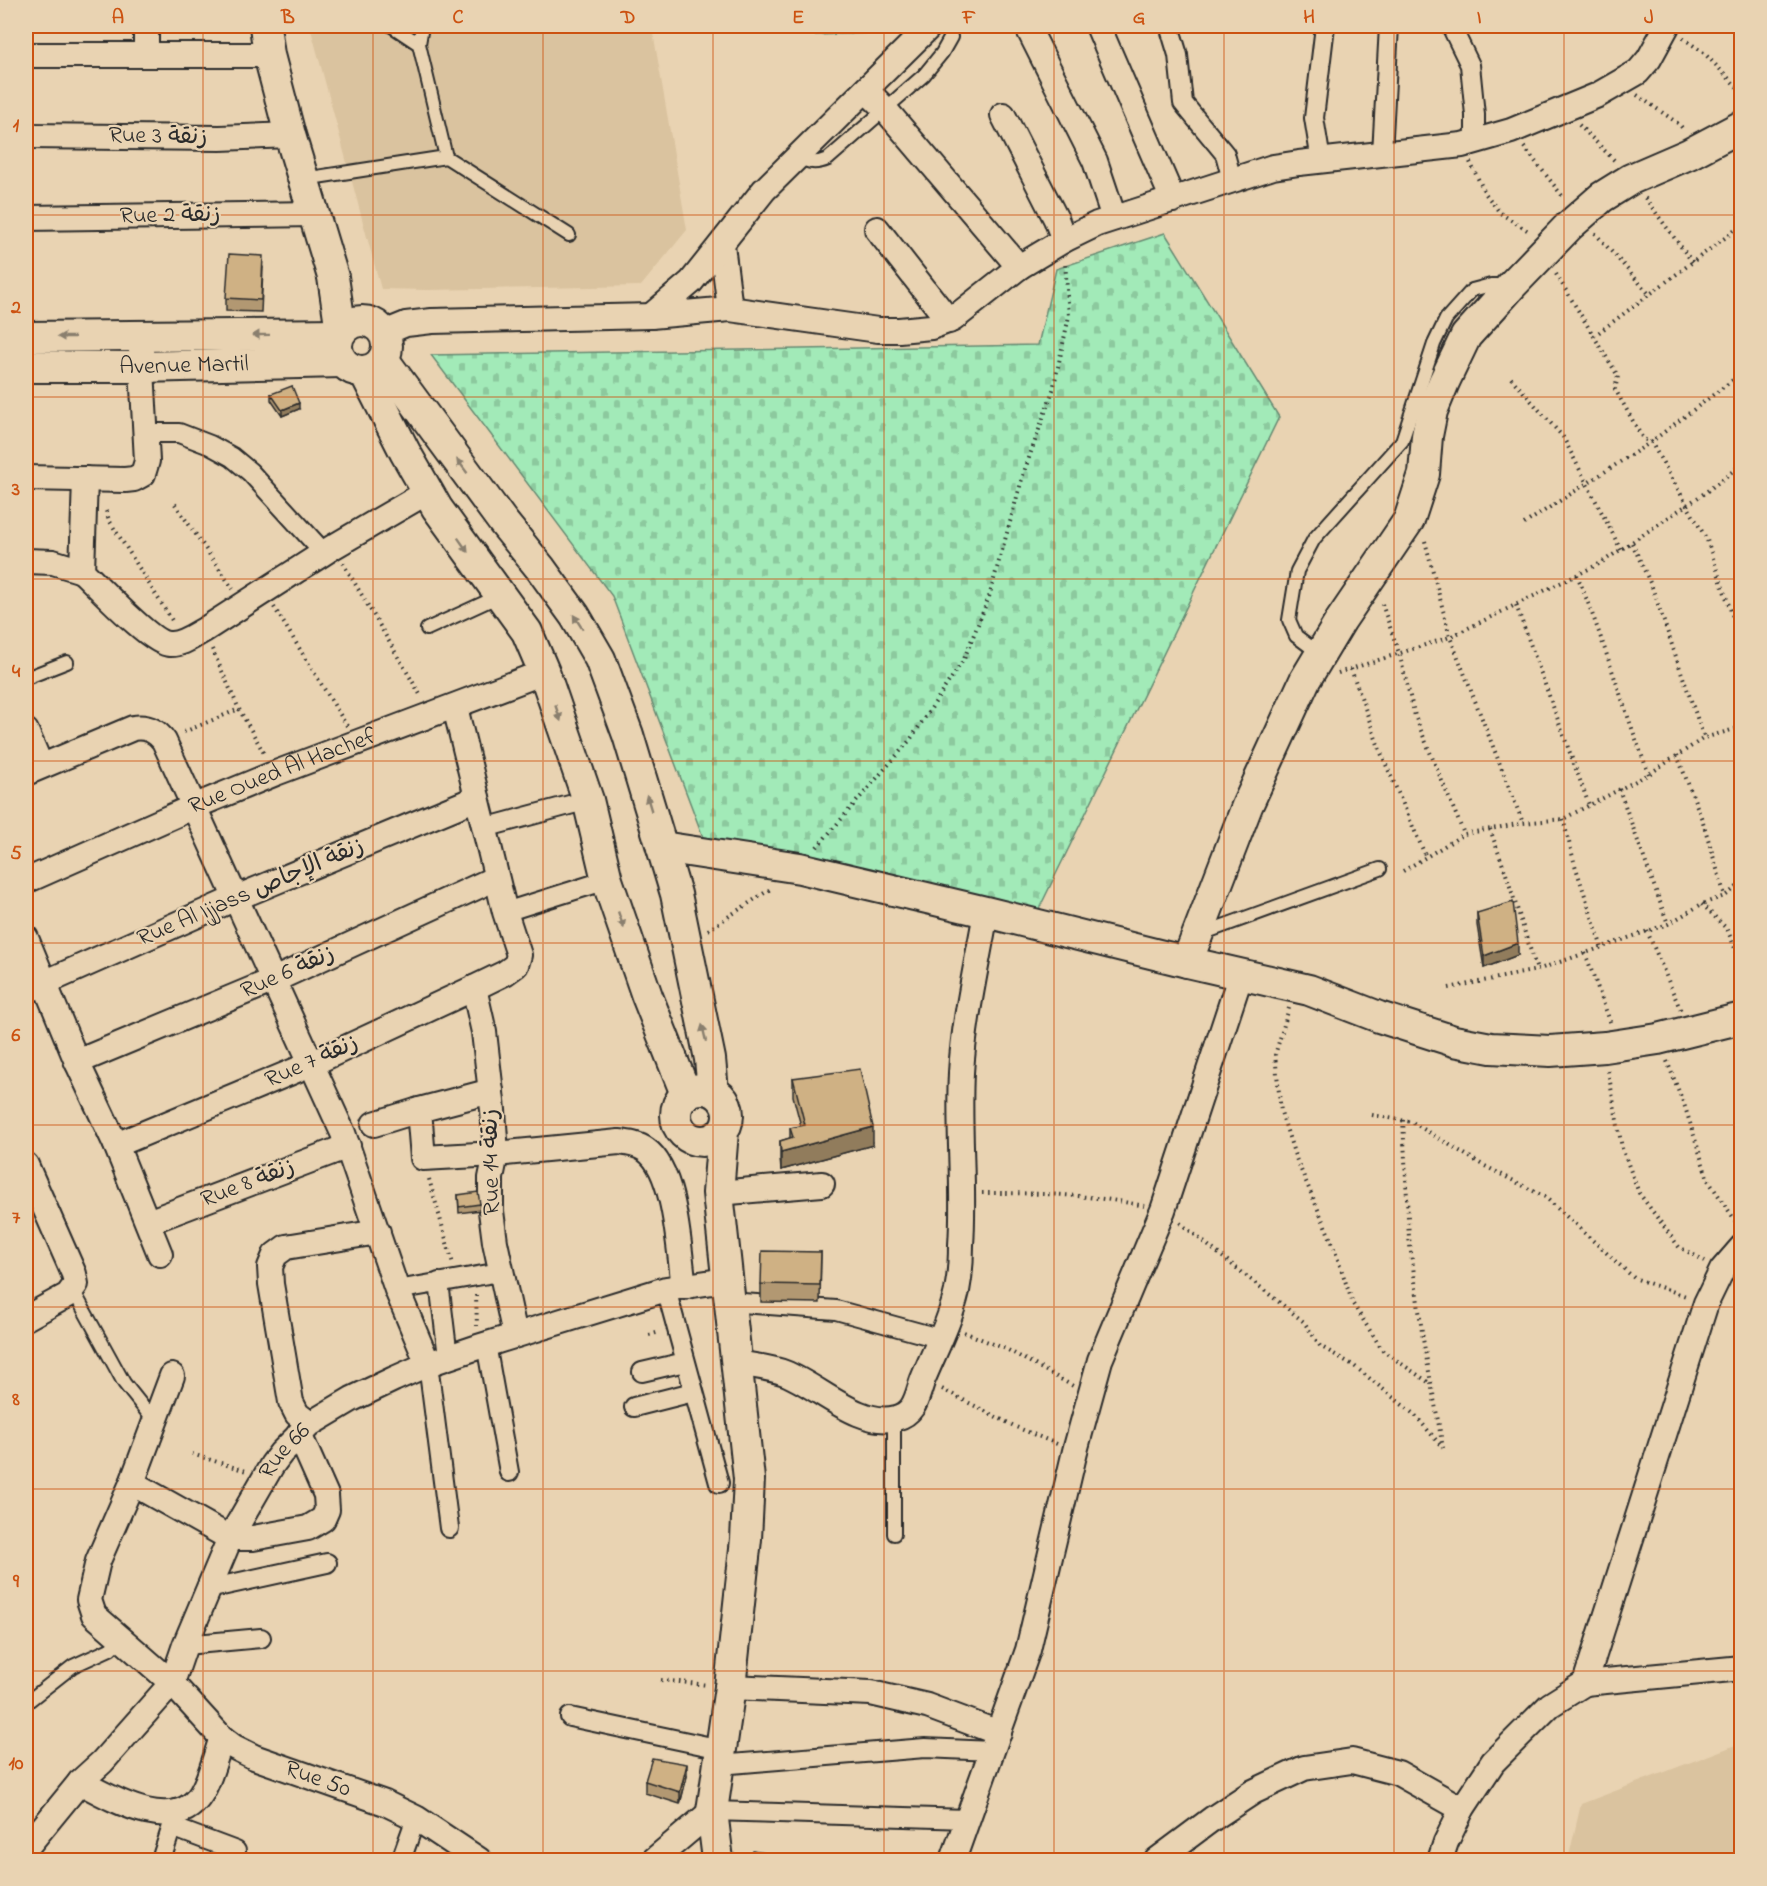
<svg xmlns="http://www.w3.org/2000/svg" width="1767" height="1886" viewBox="0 0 1767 1886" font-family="'Indie Flower','Playpen Sans Arabic',sans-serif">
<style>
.built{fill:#dac39f}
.cemetery{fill:url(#cemetery-stones);stroke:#668a72;stroke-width:1.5}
.green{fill:#a2eab8;stroke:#668a72;stroke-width:1.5}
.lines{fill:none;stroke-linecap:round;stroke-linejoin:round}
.service-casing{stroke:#2b2b2b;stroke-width:16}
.pedestrian-casing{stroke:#2b2b2b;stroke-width:22}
.minor-casing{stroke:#2b2b2b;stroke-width:28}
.tertiary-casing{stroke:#2b2b2b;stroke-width:34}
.path{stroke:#2b2b2b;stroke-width:4;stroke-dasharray:1.5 4.5;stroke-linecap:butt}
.service{stroke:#e9d3b2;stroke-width:12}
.pedestrian{stroke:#e9d3b2;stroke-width:18}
.minor{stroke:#e9d3b2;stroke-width:24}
.tertiary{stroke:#e9d3b2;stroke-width:30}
.wall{fill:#b29872;stroke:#2b2b2b;stroke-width:1.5}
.shaded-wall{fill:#917c5c;stroke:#2b2b2b;stroke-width:1.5}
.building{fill:#cfb184;stroke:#2b2b2b;stroke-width:1.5}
.oneway{fill:#8a7f6e}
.grid{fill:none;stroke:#cc5211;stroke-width:1.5;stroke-opacity:0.55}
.labels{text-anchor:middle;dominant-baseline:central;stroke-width:4.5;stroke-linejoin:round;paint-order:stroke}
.street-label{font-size:24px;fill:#2b2b2b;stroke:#e9d3b2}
.neatline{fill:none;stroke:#cc5211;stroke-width:2}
.grid-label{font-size:20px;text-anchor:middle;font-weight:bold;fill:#cc5211}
</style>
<defs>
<pattern id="cemetery-stones" width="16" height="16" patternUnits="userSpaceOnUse" patternTransform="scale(1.5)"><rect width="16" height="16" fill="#a2eab8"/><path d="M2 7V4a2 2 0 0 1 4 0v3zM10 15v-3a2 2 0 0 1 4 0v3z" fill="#8cc99e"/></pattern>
</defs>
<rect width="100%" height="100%" fill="#e9d3b2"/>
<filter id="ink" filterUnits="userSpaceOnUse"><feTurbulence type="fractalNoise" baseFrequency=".0167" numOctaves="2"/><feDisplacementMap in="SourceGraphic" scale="12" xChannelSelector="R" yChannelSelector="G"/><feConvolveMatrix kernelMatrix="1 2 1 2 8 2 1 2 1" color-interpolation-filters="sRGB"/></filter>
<g filter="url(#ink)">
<path class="built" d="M310 26H652L687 230 641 286 428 290 381 289Z
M1741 1743V1860H1568L1581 1804Z"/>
<path class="cemetery" d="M1165 233 1279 417 1038 911 703 837 612 596 431 355 1038 345 1056 269Z"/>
<path class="green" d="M813 26H873V33L814 35Z"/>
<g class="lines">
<defs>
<path id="service" d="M392 26 419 44
M422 26 419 44 446 157
M798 157C809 163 816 164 828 159L924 75 942 53 951 37 948 26
M304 179 446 157 569 235
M427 629 499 596
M1320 654 1296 636 1289 620 1297 571 1314 539 1402 441 1434 344 1446 319 1472 290 1491 285H1496L1505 292
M26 678 67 662
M1201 934 1380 869
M73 1290 124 1383 155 1422
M894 1534V1419
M26 1703 73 1666 110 1649 121 1639"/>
<path id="pedestrian" d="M1451 26 1470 65 1475 115V142
M1171 32 1178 55 1183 103 1225 154 1232 180
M1382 154 1389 26
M1321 161 1314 118 1325 26
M146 433H179L210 445 232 457 250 472 324 553
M484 828 588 800
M505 912 607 880
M439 1282 448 1357
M666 1289 719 1483
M397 1290 500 1272
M729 1302 836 1310 942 1339
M486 1344 509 1472
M428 1364 449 1528
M642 1372 685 1362
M634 1407 693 1392
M208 1589 327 1563
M185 1645 261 1638
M570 1717 721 1749
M719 1765 925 1748 992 1751
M712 1811 967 1819
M172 1827 236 1851
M161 1860 175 1817
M401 1860 416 1818"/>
<g id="minor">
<path d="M146 26V55"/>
<path d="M1027 26 1095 161 1114 218"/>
<path d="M1098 26 1173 200"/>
<path d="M26 55H269"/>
<path d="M866 90 884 108 1019 267"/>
<path d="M1003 115 1056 219 1064 240"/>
<path d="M26 136 220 138 290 135"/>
<path d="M26 218 315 214"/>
<path d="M877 229 949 321"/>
<path d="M722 245 730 309"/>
<path d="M651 316 691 282 764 190 930 26"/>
<path d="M384 333 406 324 432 321 651 316 730 309 878 330H899L931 327 953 319 1019 267 1064 240 1097 224 1273 167 1299 163 1462 145 1511 131 1598 95 1638 72 1649 59 1667 26"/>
<path d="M26 478 125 480 134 479 143 474 147 461 141 350"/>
<path d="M85 479 82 571C97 585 152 644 169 644 182 645 193 636 204 630L333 547 429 491"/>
<path d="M26 561 53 562 82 571"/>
<path d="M26 731 41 766"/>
<path d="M26 773 133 728C146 726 156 730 164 741L343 1133 397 1290 428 1364"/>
<path id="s1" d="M26 881 193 807 276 773 544 672"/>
<path d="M26 938 77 1062 116 1145 160 1254"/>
<path d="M474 988 484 1032 493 1110 496 1154 491 1178V1211L495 1242 515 1335"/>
<path d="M26 991 236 898 477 798"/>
<path d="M77 1062 274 980 496 878"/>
<path d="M491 1091 419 1110 423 1158 496 1154 619 1142C629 1143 638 1144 646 1150 676 1171 679 1252 684 1287"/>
<path d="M374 1124 419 1110"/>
<path d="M116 1145 311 1064 474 988 505 973 516 965 519 955 505 912 455 707"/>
<path d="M26 1165 74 1274 76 1284 68 1295 26 1318"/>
<path d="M718 1193 822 1184"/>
<path d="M148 1222 348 1146"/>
<path d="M736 1363C753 1366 769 1367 785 1373 817 1385 860 1428 896 1418 916 1413 917 1395 923 1379 935 1350 950 1322 957 1291 960 1276 961 1260 961 1245 965 1188 958 1130 961 1073 964 1019 977 965 986 912"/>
<path id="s2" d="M172 1376 132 1483 98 1561 89 1600 94 1615 172 1683 222 1738 234 1747 254 1757 385 1803 416 1818 479 1860"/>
<path d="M310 1424 297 1414 291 1402 271 1284 270 1267 275 1255 286 1247 378 1232"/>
<path d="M132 1483 230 1538H253L308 1528 323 1519 327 1510 326 1495 299 1434"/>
<path d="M1585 1683 1742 1668"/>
<path d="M730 1687 871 1693 927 1706 999 1733"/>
<path d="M80 1782C112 1799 175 1836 201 1794 211 1778 215 1756 222 1738"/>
<path id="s3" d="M26 1848 80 1782 102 1762 172 1683 185 1645 230 1538 272 1465 281 1453 310 1424 352 1399 394 1379 428 1364 478 1347 666 1289 726 1280"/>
<path d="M654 1860 712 1811"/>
<path d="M953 1860 1028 1650 1075 1451 1100 1360 1163 1210 1241 974"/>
<path d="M1157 1860 1212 1819 1253 1792 1304 1768 1352 1761 1398 1773 1462 1809"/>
<path d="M1440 1860 1446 1842 1462 1809 1493 1762 1550 1705 1585 1683 1706 1303 1722 1270 1742 1247"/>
</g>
<g id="tertiary">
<path d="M265 26 269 55 290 135 333 277 341 331"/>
<circle cx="362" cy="346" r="25"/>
<path d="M26 337 339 334"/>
<path d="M383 359 503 522 541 569 575 616 600 659 628 735 676 894 710 1059 713 1091"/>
<path id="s4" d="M26 367H141L342 362"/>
<path d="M364 371 405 452 437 508 527 632 544 672 588 800 607 880 647 996 686 1094"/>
<path d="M662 847 800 868 986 912 1187 962 1309 990 1379 1017 1454 1041 1491 1048 1550 1051 1605 1047 1658 1039 1742 1018"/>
<path d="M1187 962 1247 806 1305 680 1341 620 1409 520 1424 474 1427 436 1432 411 1444 382 1466 336 1512 285 1569 226 1602 197 1631 179 1689 154 1742 126"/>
<circle cx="702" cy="1115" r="26"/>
<path d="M718 1860 712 1811 730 1687 746 1539 749 1479 718 1193 723 1131"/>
</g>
</defs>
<use href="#service" class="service-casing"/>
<use href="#pedestrian" class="pedestrian-casing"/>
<use href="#minor" class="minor-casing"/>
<use href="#tertiary" class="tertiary-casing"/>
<path class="path" d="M1733 30 1742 37
M1683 38 1704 53 1742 92
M1637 95 1679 124 1684 130
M1579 125 1616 162
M1524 147 1564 198
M1470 162 1485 193 1500 213 1530 232
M1645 198 1693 263
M1595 233 1650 295
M1556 274 1618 376 1615 389 1643 439 1651 442 1707 540 1742 644
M1594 336 1742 225
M1511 378 1563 437 1621 550
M175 504 233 589
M106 511 109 520 173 622
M1524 524 1651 442 1742 373
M1425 541 1450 637 1523 823
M1632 543 1652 587 1704 738
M343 563 421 696
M1577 575C1604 640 1623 708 1649 774
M1382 604 1399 653 1415 716 1464 834
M1516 605 1589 805
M274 607 347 726
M212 649 239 709 265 755
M1351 669 1381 753 1426 857
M1338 673 1450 637 1601 563 1706 492 1742 464
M184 732 239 709
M1677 755 1703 822 1725 896
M1619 789 1668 924
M1563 819 1575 865 1602 948
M1490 829 1506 874 1537 970
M817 847 910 740 964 659 989 597 1024 472 1053 390 1069 316 1065 262
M1403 871 1464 834 1523 823 1563 819 1649 774 1704 738 1742 727
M1702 904 1727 929 1742 965
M708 930 772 888
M1647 931 1681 1011
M1585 953 1611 1024
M1449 988 1537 970 1668 924 1702 904 1725 896 1742 883
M1289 1008 1275 1055 1281 1112 1295 1156 1332 1242 1353 1304 1383 1351 1431 1384
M1667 1061 1685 1107 1708 1180 1739 1226
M1608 1071 1622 1148 1639 1193 1679 1247 1705 1261
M1372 1115 1412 1122 1481 1164 1545 1197 1634 1278 1686 1296
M1403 1120 1409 1238 1423 1339 1443 1448
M429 1179 453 1264
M982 1193C1038 1193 1089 1194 1144 1206
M1180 1223 1304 1322 1320 1346 1353 1365 1415 1415 1443 1448
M476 1295 477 1326
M964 1332 1008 1350 1073 1386
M649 1335 660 1332
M942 1389 1016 1427 1057 1444
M192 1454 246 1471
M661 1680 708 1685"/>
<use href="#service" class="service"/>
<use href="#pedestrian" class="pedestrian"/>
<use href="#minor" class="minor"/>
<use href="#tertiary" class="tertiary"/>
</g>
<path class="wall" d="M263 268 261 312 226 311V298Z
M271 394 299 409 282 416 271 400Z
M1477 913 1518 955 1484 968 1477 925Z
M793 1078 873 1145 781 1170 780 1159V1141L790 1138V1128L801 1126 793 1096Z
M458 1195 480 1204V1210L459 1213Z
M821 1252 820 1303 761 1302V1284Z
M687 1776 680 1804 645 1793V1781Z"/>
<path class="shaded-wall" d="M299 403V409L282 416V410Z
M1518 943V955L1484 968V956Z
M873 1127V1145L781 1170V1152Z
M687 1764V1776L680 1804V1792Z"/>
<path class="building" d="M229 254 263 256 261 300 226 298Z
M292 386 299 403 282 410 271 394Z
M1513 902 1518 943 1484 956 1477 913Z
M860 1069 873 1127 781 1152 780 1141 793 1137 790 1128 805 1125 793 1078Z
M478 1192 480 1204 459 1207 458 1195Z
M762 1251 821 1252 820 1285 761 1284Z
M652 1758 687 1764 680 1792 645 1781Z
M753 1851 802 1859V1860H751Z"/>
<defs><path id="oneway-solid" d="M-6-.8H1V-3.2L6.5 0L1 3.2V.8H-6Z" transform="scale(1.5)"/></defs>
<g class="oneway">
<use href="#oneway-solid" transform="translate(261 335) rotate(179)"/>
<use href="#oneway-solid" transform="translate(66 337) rotate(180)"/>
<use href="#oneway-solid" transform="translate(462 466) rotate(-127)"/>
<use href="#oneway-solid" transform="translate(463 545) rotate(55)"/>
<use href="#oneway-solid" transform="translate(578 622) rotate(-123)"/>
<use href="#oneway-solid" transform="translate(558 713) rotate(71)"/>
<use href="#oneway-solid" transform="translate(649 803) rotate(-107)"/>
<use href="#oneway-solid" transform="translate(621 920) rotate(71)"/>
<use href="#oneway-solid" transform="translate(704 1033) rotate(-103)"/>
</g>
</g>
<path class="grid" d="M203 26V1860M373 26V1860M543 26V1860M713 26V1860M884 26V1860M1054 26V1860M1224 26V1860M1394 26V1860M1564 26V1860M26 215H1742M26 397H1742M26 579H1742M26 761H1742M26 943H1742M26 1125H1742M26 1307H1742M26 1489H1742M26 1671H1742"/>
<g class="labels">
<g class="street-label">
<text transform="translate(158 137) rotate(1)">Rue 3 زنقة</text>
<text transform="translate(170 216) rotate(-1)">Rue 2 زنقة</text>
<text stroke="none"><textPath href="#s4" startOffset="158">Avenue Martil</textPath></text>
<text stroke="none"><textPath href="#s1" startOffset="279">Rue Oued Al Hachef</textPath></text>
<text transform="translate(251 893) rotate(-23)">Rue Al Ijjass زنقة الإجاص</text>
<text transform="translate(288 973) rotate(-24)">Rue 6 زنقة</text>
<text transform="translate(312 1062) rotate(-24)">Rue 7 زنقة</text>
<text transform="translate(492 1162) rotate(-91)">Rue 14 زنقة</text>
<text transform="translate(248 1184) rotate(-21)">Rue 8 زنقة</text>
<text stroke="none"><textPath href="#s3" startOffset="480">Rue 66</textPath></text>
<text stroke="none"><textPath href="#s2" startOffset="538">Rue 50</textPath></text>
</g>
</g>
<rect width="1767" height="1886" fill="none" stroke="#e9d3b2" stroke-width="66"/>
<rect x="33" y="33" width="1701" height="1820" class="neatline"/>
<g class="grid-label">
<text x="118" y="23">A</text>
<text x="288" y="23">B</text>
<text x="458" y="23">C</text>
<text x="628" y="23">D</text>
<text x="798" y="23">E</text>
<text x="969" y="23">F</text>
<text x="1139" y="23">G</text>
<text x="1309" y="23">H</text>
<text x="1479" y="23">I</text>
<text x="1649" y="23">J</text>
<text x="16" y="131">1</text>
<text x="16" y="313">2</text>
<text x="16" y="495">3</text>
<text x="16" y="677">4</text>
<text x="16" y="859">5</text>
<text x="16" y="1041">6</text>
<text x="16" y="1223">7</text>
<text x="16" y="1405">8</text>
<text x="16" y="1587">9</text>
<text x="16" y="1769">10</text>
</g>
</svg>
